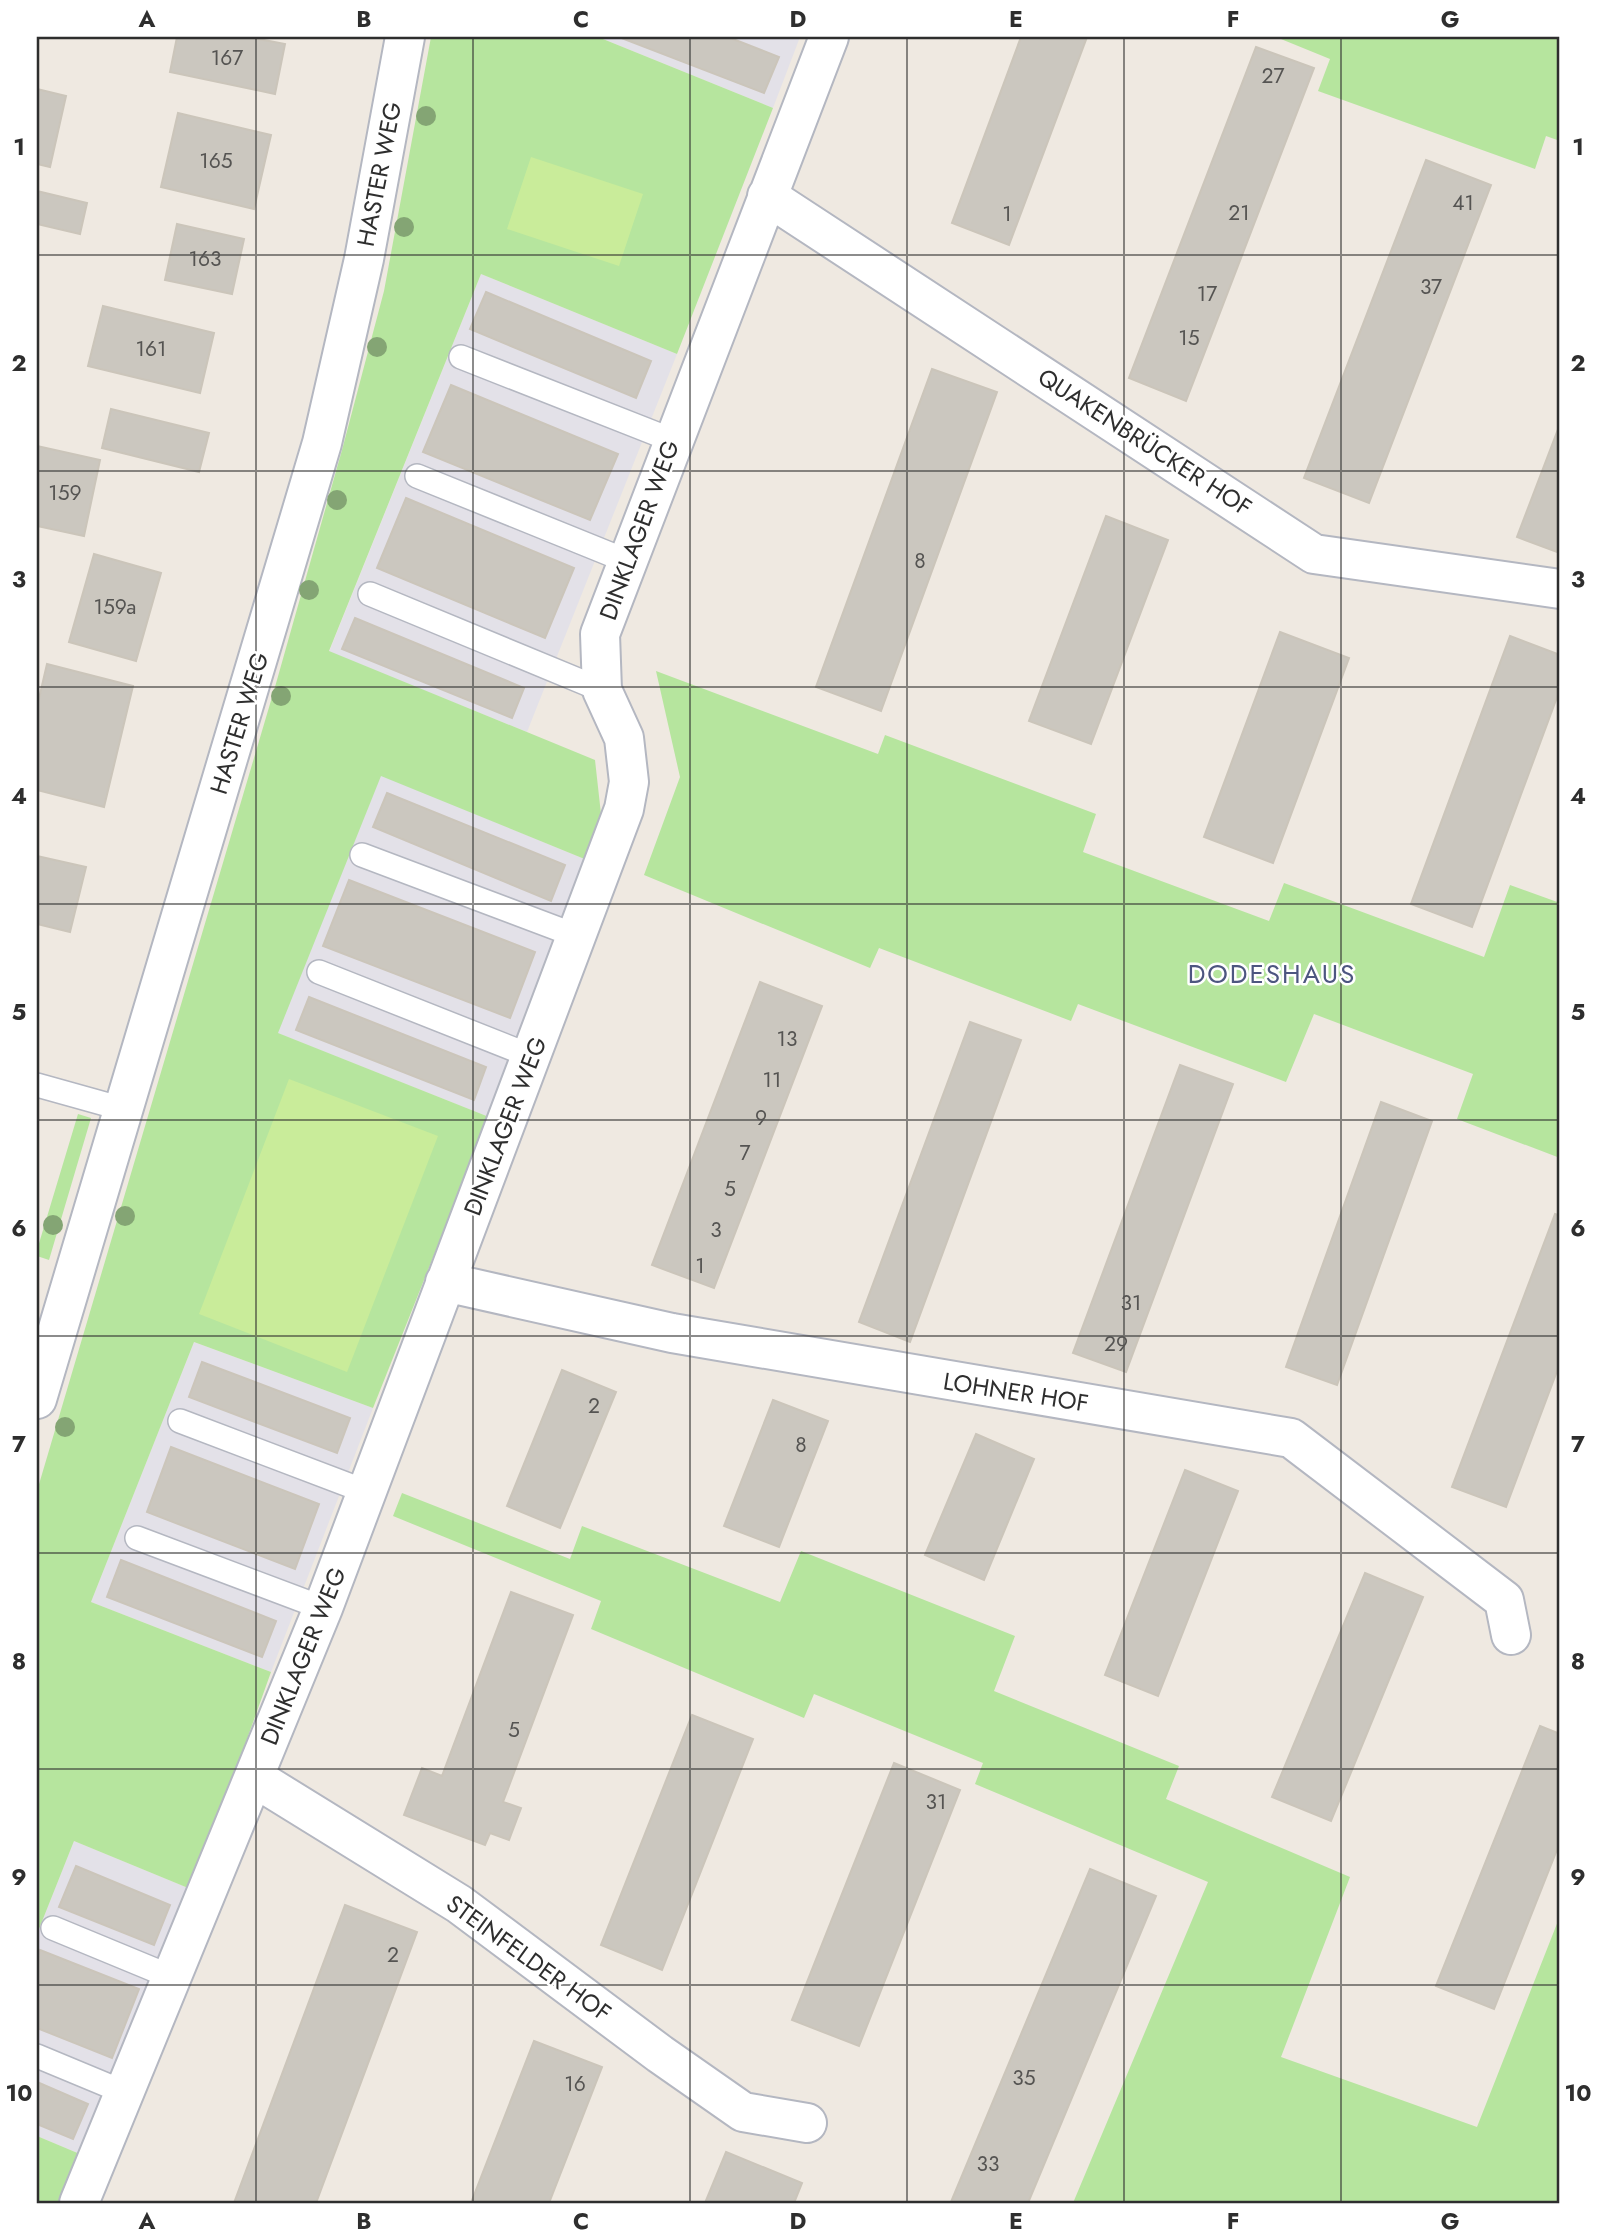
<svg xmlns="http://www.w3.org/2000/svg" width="1597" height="2240" viewBox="0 0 1597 2240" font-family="Jost,sans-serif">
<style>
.industrial{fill:#e3e1e8}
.green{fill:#b6e59e}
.pitch{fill:#c9ec9a}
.building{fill:#cbc7bf;stroke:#cbc5ba;stroke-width:2}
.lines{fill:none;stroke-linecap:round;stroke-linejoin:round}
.service-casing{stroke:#b4b7c1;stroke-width:26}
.minor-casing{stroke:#b4b7c1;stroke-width:42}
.tertiary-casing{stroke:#b4b7c1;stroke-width:42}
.service{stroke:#fff;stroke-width:23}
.minor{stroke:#fff;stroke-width:38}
.tertiary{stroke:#fff;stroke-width:38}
.tree{fill:#84a574}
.grid{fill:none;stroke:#2e2e2e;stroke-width:2;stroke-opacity:0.55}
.labels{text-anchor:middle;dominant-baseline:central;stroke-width:5;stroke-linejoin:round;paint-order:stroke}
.number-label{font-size:21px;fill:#555452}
.street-label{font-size:24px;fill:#2e2e2e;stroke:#fff}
.neighbourhood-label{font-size:26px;letter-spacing:2px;fill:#4d5680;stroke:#fff}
.neatline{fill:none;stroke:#2e2e2e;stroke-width:2.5}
.grid-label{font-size:23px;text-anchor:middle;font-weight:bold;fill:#2e2e2e}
</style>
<rect width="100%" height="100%" fill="#efe9e1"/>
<path class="industrial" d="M598 37H800L773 108Z
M481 274 677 354 527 732 329 652Z
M381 775 587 860 489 1117 277 1033Z
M194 1342 373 1408 271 1672 91 1602Z
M74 1841 193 1890 87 2157 37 2136V1934Z"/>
<path class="green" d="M431 37H598L773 108 677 354 481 274 329 651 595 760 601 814 587 860 381 776 278 1033 489 1117 373 1408 194 1342 91 1602 271 1672 193 1890 74 1841 37 1934V1491L275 687 342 450 384 291Z
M1276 37H1560V141L1546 136 1535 169 1318 91 1330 59Z
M656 671 878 754 885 735 1096 814 1083 852 1269 921 1284 883 1484 957 1510 885 1560 903V1158L1457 1119 1473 1074 1314 1014 1286 1082 1078 1004 1071 1021 879 948 870 968 644 875 680 777Z
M78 1114 91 1118 49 1260 37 1256V1250Z
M402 1493 570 1559 582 1526 780 1602 801 1551 1015 1636 994 1691 1179 1766 1166 1799 1350 1877 1281 2057 1477 2127 1560 1916V2203H1073L1208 1882 975 1784 983 1763 814 1694 804 1718 591 1629 601 1601 393 1516Z
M37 2136 87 2157 66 2203H37Z"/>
<path class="pitch" d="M531 157 643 194 619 266 507 229Z
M289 1079 438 1136 347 1372 199 1314Z"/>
<path class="building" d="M177 37H248L285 44 275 94 170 72Z
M619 37H728L779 57 764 93Z
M1021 37H1087L1009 245 952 223Z
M1256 47 1314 68 1186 401 1129 378Z
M37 89 66 96 50 167 37 164Z
M178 113 271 135 254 209 161 187Z
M1426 160 1491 185 1369 503 1304 478Z
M37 191 87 203 80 234 37 224Z
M177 224 244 239 232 294 165 280Z
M486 292 651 361 636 398 470 329Z
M103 306 214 333 200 393 88 366Z
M932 369 997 392 881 711 816 687Z
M451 385 618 454 590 520 423 452Z
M111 409 209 433 199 472 102 448Z
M1560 424V553L1517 537Z
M37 446 100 460 84 536 37 526Z
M406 498 574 568 545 638 377 568Z
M1106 516 1168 540 1091 744 1029 721Z
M94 554 161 573 136 661 69 642Z
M355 618 524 688 512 718 342 649Z
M1280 632 1349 658 1273 863 1204 837Z
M1510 636 1560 655V689L1472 927 1411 904Z
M47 664 133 686 104 807 37 790V707Z
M387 793 565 865 551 901 373 827Z
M37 856 86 867 70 932 37 924Z
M349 880 535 952 510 1018 323 946Z
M760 982 822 1006 714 1288 652 1265Z
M309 997 486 1067 474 1100 296 1030Z
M970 1022 1021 1040 910 1342 859 1322Z
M1180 1065 1233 1084 1126 1372 1073 1353Z
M1381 1102 1432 1121 1337 1385 1286 1367Z
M1555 1214 1560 1216V1363L1506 1507 1452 1487Z
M202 1362 350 1418 337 1453 189 1397Z
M562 1370 616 1392 560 1528 507 1506Z
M773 1400 828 1421 779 1547 724 1526Z
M976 1434 1034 1459 984 1580 925 1555Z
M171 1447 319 1504 295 1569 147 1512Z
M1185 1470 1238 1491 1158 1696 1105 1675Z
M121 1560 276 1621 262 1657 107 1597Z
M1365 1573 1423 1597 1331 1821 1272 1797Z
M511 1592 573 1615 503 1802 521 1808 509 1840 490 1833 485 1845 404 1815 422 1768 442 1776Z
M692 1715 753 1739 662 1970 601 1945Z
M1540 1726 1560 1734V1842L1494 2009 1436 1986Z
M894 1763 960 1790 859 2046 792 2020Z
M76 1866 170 1905 154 1945 59 1907Z
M1090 1869 1156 1896 1028 2203H954L951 2202Z
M345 1905 417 1932 316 2203H234Z
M40 1950 139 1989 112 2058 37 2028V1959Z
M534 2041 602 2067 549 2203H471Z
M37 2082 88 2104 73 2139 37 2124Z
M726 2152 802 2183 794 2203H705Z"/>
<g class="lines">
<defs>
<path id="service" d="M461 357 672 440
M417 476 627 561
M370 594 602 690
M362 855 577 936
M319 972 531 1056
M37 1085 123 1109
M180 1421 367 1492
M137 1538 323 1608
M53 1928 174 1978
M37 2056 126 2093"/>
<path id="minor" d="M767 196 1314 554 1560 589
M445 1282 672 1333 1291 1438 1504 1600 1511 1635
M255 1778 459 1904 660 2054 743 2112 807 2123
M79 2203 323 1608 624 809 629 782 624 738 602 690 600 634 829 37"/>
<path id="tertiary" d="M37 1399 322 443 364 259 405 37"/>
</defs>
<use href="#service" class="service-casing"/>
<use href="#minor" class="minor-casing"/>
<use href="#tertiary" class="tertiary-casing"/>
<use href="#service" class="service"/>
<use href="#minor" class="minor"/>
<use href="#tertiary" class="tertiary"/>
</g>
<g class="tree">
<circle cx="426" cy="116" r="10"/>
<circle cx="404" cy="227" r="10"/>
<circle cx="377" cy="347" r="10"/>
<circle cx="337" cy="500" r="10"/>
<circle cx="309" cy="590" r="10"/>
<circle cx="281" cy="696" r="10"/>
<circle cx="125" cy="1216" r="10"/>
<circle cx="53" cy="1225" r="10"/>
<circle cx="65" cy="1427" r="10"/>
</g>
<path class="grid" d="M256 37V2203M473 37V2203M690 37V2203M907 37V2203M1124 37V2203M1341 37V2203M37 255H1560M37 471H1560M37 687H1560M37 904H1560M37 1120H1560M37 1336H1560M37 1553H1560M37 1769H1560M37 1985H1560"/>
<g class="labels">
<g class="number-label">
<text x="227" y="58">167</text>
<text x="1273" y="76">27</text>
<text x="216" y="161">165</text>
<text x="1463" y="203">41</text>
<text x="1239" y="213">21</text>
<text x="1007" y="214">1</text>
<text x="205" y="259">163</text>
<text x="1431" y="287">37</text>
<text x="1207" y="294">17</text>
<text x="1189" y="338">15</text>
<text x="151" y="349">161</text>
<text x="65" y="493">159</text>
<text x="920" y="561">8</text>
<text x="115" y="607">159a</text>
<text x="787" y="1039">13</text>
<text x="772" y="1080">11</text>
<text x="761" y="1118">9</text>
<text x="745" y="1153">7</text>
<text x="730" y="1189">5</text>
<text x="716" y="1230">3</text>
<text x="700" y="1266">1</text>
<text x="1131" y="1303">31</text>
<text x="1116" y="1344">29</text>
<text x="594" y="1406">2</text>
<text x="801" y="1445">8</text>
<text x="514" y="1730">5</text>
<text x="936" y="1802">31</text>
<text x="393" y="1955">2</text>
<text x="1024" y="2078">35</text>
<text x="575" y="2084">16</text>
<text x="988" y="2164">33</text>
</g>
<g class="street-label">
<text transform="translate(379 174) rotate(-79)">HASTER WEG</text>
<text transform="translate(1145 442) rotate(33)">QUAKENBRÜCKER HOF</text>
<text transform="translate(639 530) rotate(-70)">DINKLAGER WEG</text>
<text transform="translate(239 723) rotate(-73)">HASTER WEG</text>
<text transform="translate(505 1126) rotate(-69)">DINKLAGER WEG</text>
<text transform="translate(1016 1392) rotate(9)">LOHNER HOF</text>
<text transform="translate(303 1656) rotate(-68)">DINKLAGER WEG</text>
<text transform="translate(529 1958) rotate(36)">STEINFELDER HOF</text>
</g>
<g class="neighbourhood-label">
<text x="1272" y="974">DODESHAUS</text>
</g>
</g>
<rect width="1597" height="2240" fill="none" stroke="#ffffff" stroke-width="77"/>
<rect x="38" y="38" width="1520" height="2164" class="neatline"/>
<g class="grid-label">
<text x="147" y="27">A</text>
<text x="364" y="27">B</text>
<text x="581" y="27">C</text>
<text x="798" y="27">D</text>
<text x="1016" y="27">E</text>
<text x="1233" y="27">F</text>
<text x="1450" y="27">G</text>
<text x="19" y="155">1</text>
<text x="1578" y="155">1</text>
<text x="19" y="371">2</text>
<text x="1578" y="371">2</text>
<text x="19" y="587">3</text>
<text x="1578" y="587">3</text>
<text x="19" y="804">4</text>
<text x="1578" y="804">4</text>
<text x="19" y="1020">5</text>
<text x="1578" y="1020">5</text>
<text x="19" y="1236">6</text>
<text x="1578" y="1236">6</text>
<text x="19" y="1452">7</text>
<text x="1578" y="1452">7</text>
<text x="19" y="1669">8</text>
<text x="1578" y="1669">8</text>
<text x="19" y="1885">9</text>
<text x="1578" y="1885">9</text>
<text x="19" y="2101">10</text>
<text x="1578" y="2101">10</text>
<text x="147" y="2229">A</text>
<text x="364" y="2229">B</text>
<text x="581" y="2229">C</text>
<text x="798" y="2229">D</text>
<text x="1016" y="2229">E</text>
<text x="1233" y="2229">F</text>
<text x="1450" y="2229">G</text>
</g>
</svg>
